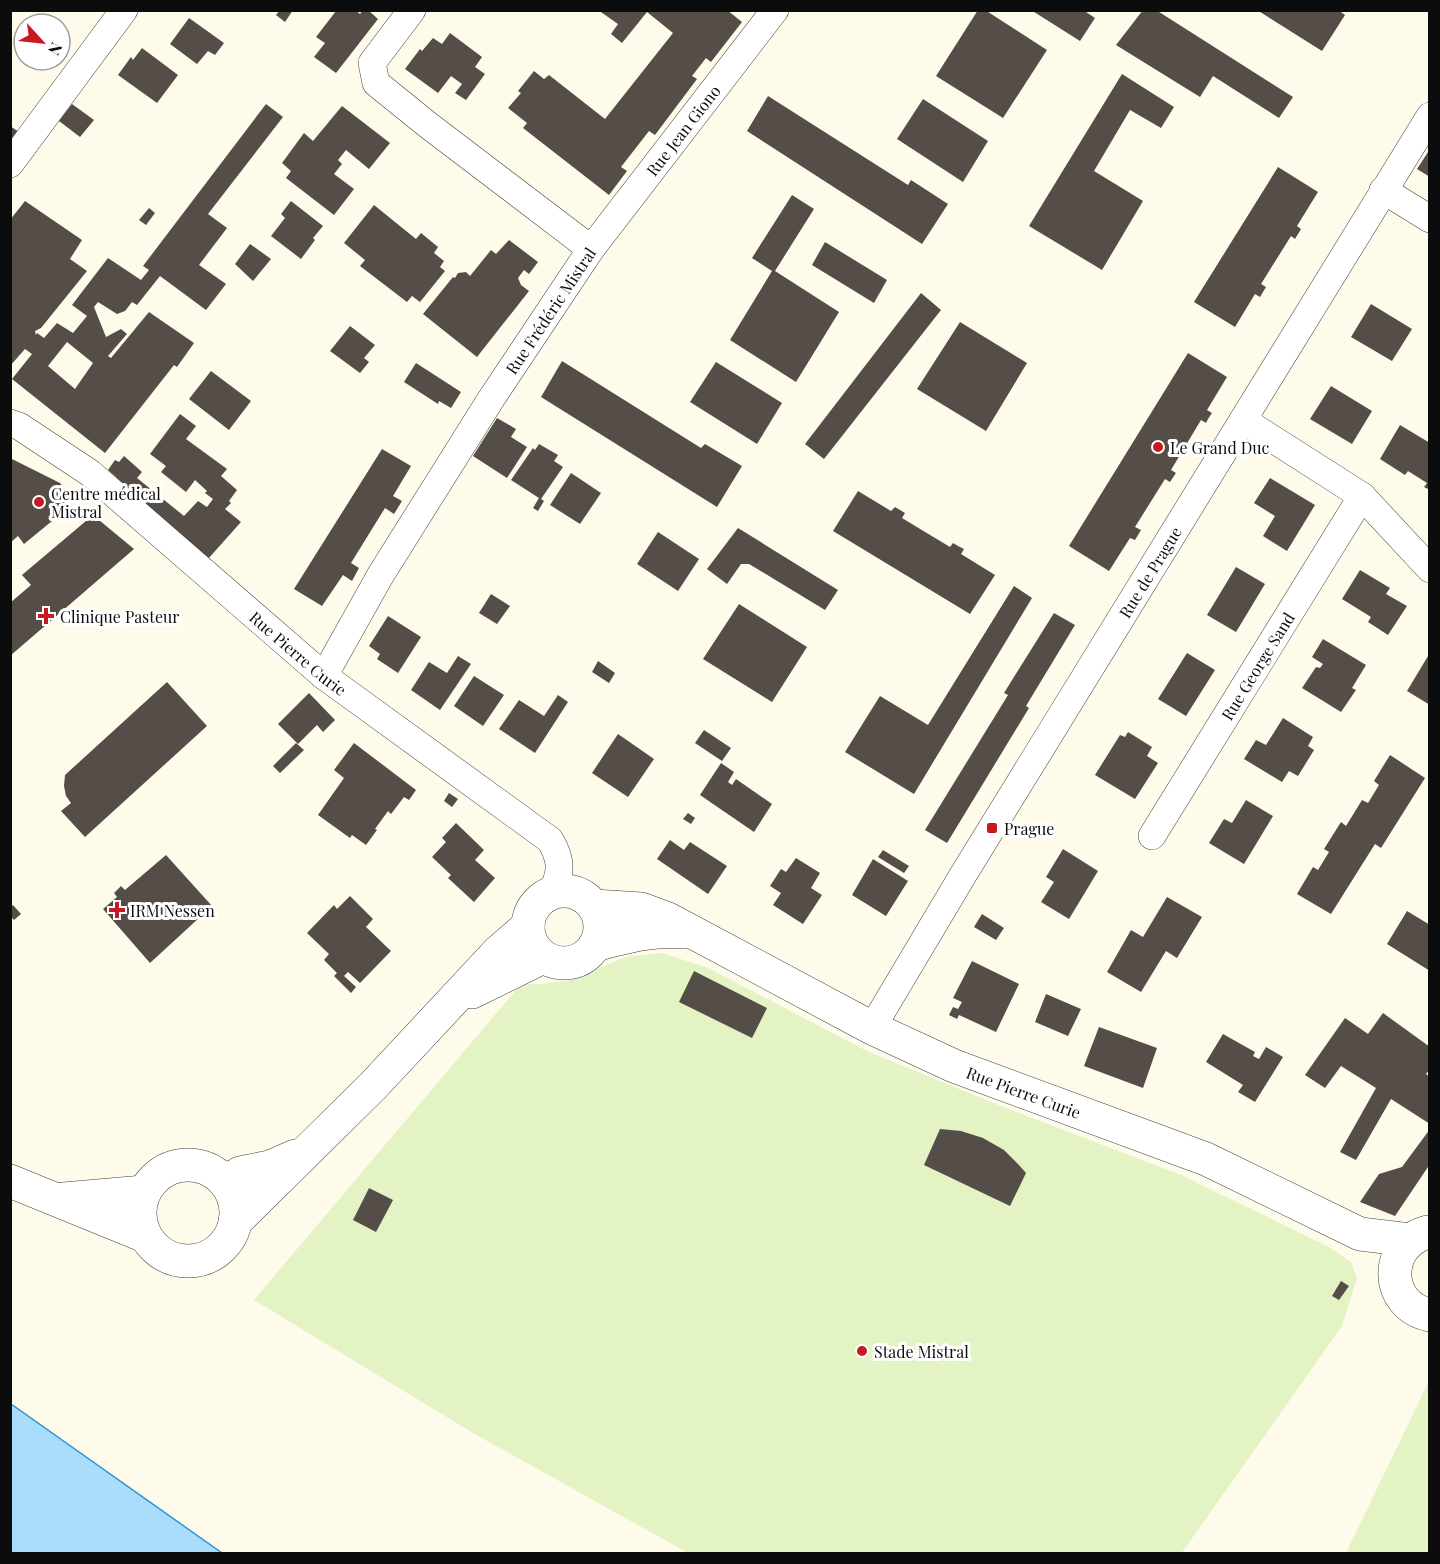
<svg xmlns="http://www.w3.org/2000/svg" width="1440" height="1564" viewBox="0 0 1440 1564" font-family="'Playfair Display',serif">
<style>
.pitch{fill:#e3f3c4}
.water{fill:#aaddfb;stroke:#2b94d8;stroke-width:1.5}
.building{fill:#554d47;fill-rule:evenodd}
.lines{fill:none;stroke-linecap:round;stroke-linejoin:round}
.minor-casing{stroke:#3f3f3f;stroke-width:28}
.tertiary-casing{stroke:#3f3f3f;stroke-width:34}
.minor{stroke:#fff;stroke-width:27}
.tertiary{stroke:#fff;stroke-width:33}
.poi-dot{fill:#c61922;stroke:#fff;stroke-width:2}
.labels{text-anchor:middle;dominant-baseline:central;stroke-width:6;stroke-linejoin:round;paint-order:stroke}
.street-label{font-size:16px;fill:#0c0c0c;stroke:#fff}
.poi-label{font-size:16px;fill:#0c0c0c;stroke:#fff;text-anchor:start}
</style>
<rect width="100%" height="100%" fill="#fffbeb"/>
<path class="pitch" d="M662 953 708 968 869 1052 1001 1106 1181 1175 1329 1247 1351 1262 1357 1278 1342 1326 1181 1554 688 1553 473 1433 254 1300 521 984H542L571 980 625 957Z
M1429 1381V1553H1346Z"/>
<path class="water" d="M10 1404H11L222 1553H11Z"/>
<path class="building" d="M280 10H293L285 22 276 15Z
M355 10 360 14 363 10H368L378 19 336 73 314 57 325 43 316 37 336 11Z
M598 10H727L742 22 711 62 706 58 692 76 697 79 655 135 649 131 621 167 627 171 609 195 523 128 527 123 508 108 521 93 518 91 534 71 544 79 549 75 605 119 673 33 647 12 622 43 611 34 618 24Z
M978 10H985L1047 50 1003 118 936 76Z
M1031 10H1083L1095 18 1080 41Z
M1143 10H1156L1293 97 1279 118 1213 76 1200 97 1116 45Z
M1257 10H1338L1345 15 1322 51Z
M189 18 224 43 215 55 208 51 197 64 170 44Z
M450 33 482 57 475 67 485 74 466 100 455 93 462 84 451 76 438 93 405 69 420 49 422 51 433 38 442 44Z
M142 48 178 75 157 103 118 75 131 57 133 60Z
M1122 74 1174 107 1161 128 1130 110 1094 171 1143 201 1102 270 1029 226Z
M768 96 908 185 911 180 948 204 922 244 747 131Z
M923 99 988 141 963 182 897 139Z
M72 104 94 120 80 137 59 121Z
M266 104 283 117 208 214 227 228 199 265 226 284 206 310 160 276 137 305 132 302 125 311 117 314 98 302 94 307 106 337 121 329 127 334 108 356 111 358 149 312 194 343 177 367 174 365 105 453 12 379 32 354 25 349 10 366V220L25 201 82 240 70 259 87 271 41 328 35 331 36 335 37 333 44 338 57 323 73 333 87 316 72 305 108 258 141 280 149 270 143 266ZM67 342 93 363 75 389 48 366Z
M342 106 390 143 369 169 346 150 338 160 342 164 334 174 354 189 334 215 286 178 291 171 282 163 304 133 313 141Z
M10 126 19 132 10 142Z
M1430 149V177L1417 169Z
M1278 167 1318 192 1297 226 1301 229 1295 239 1291 236 1261 284 1266 287 1260 297 1255 294 1235 327 1194 302Z
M792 195 814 209 775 271 839 312 796 382 730 340 772 271 752 258Z
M291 201 323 226 313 238 315 240 301 259 271 236 285 218 281 214Z
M374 205 416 239 421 233 438 247 434 253 444 261 440 267 445 271 420 302 412 296 407 302 360 266 365 260 344 243Z
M149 208 155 213 146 225 139 220Z
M509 240 538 262 529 274 524 270 518 278 521 285 529 291 477 357 423 314 453 277 455 278 458 273 466 272 470 276 491 250 496 254Z
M825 242 887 280 874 303 812 265Z
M250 244 271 259 253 281 235 264Z
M921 293 941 310 824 459 805 444Z
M1371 304 1412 329 1392 361 1351 337Z
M960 322 1027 363 986 431 917 389Z
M350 326 375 345 364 358 369 362 360 373 330 351Z
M1188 353 1227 377 1207 410 1212 413 1208 419 1206 423 1201 420 1171 470 1176 473 1170 482 1165 479 1135 527 1141 530 1135 540 1130 538 1109 571 1069 546Z
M562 361 701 448 705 444 742 466 717 507 541 397Z
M716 362 782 403 757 444 690 402Z
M416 363 461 392 451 408 439 401 438 404 404 382Z
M211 371 251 401 229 430 189 399Z
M1331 386 1372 411 1352 444 1310 419Z
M180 414 196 426 186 439 227 469 221 476 237 490 229 501 231 503 225 509 241 522 208 559 113 481 116 477 108 470 115 460 119 462 124 456 142 472 137 478 184 516 198 501 207 507 213 499 205 493 207 491 195 480 186 492 161 472 166 466 150 454Z
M497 418 516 429 511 437 527 447 507 478 473 456Z
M1400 425 1430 443V490L1424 487 1427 483 1408 471 1405 475 1380 459Z
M539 444 558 455 554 461 563 467 541 499 544 501 538 511 533 508 539 498 511 480 533 448 535 450Z
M382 449 411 466 393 496 402 501 394 514 385 508 351 563 359 568 352 581 343 575 322 606 294 589Z
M10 458 60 483 68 494 67 504 63 512 24 544 18 536 10 543Z
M571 473 601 493 580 524 550 505Z
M1270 478 1315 505 1287 551 1263 536 1275 516 1254 503Z
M858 491 891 511 895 507 905 513 902 518 950 547 953 543 958 546 964 549 961 554 995 575 970 614 833 531Z
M93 515 134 549 10 656V603L31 585 22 575Z
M738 528 838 590 825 610 749 564H741L727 584 707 569Z
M658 532 699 559 678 591 637 564Z
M1236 567 1265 584 1236 632 1207 615Z
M1360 570 1390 588 1386 594 1407 606 1388 635 1368 622 1371 617 1342 599Z
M1014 586 1032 598 914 794 845 752 880 696 928 725Z
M491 594 510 606 497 624 479 613Z
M739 604 807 647 772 702 703 659Z
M1054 613 1075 625 1026 706 1029 708 947 843 925 830 1008 695 1004 693Z
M388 616 421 637 398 673 377 659 380 654 369 646Z
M1323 639 1366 665 1352 688 1356 690 1341 712 1302 688 1316 667 1320 668 1323 664 1312 657Z
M1187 653 1215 670 1186 716 1158 699Z
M458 656 471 664 440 710 411 690 429 662 447 673Z
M1428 656 1430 657V705L1407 691Z
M598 661 615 673 609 683 592 672Z
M474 676 504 695 483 726 454 706Z
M167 682 207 726 85 837 61 811 71 803 66 796 64 786 65 775Z
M309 693 335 720 323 732 317 725 298 744 278 724Z
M558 695 568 702 535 753 499 729 519 700 544 716Z
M1283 718 1313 737 1308 746 1314 750 1298 776 1289 771 1282 782 1244 759 1256 740 1266 745Z
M704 730 731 748 722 761 695 743Z
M1128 732 1152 747 1147 756 1158 763 1135 799 1095 775 1120 735 1125 737Z
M618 734 654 759 628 797 592 773Z
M296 743 304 750 280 773 273 766Z
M354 743 416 790 409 800 404 797 391 814 388 811 375 829 377 830 366 845 352 835 350 838 318 815 344 778 334 770Z
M1390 755 1425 778 1381 848 1375 844 1331 914 1297 894 1313 867 1318 870 1329 852 1324 849 1341 822 1346 826 1362 800 1368 803 1379 785 1374 781Z
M721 763 734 772 728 782 732 785 736 779 772 804 754 832 700 795Z
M449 793 458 799 452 807 444 801Z
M1246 800 1273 816 1244 864 1209 843 1224 819 1232 823Z
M688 813 695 818 691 824 683 819Z
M456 823 484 850 475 860 495 878 474 902 448 878 451 875 432 857 446 842 442 838Z
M670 840 684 850 690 842 727 866 708 894 657 859Z
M1063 849 1098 871 1069 919 1041 902 1054 882 1046 877Z
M883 850 909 866 904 873 878 857Z
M166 855 212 906 150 963 103 909 117 897 114 893 121 886 125 890Z
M796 858 820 873 811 888 822 895 803 924 773 905 781 893 770 886 781 869 786 872Z
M873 859 908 881 886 916 852 895Z
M350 896 373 919 366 927 391 951 360 983 348 972 344 976 356 987 351 993 334 976 337 973 324 960 329 954 307 933 334 905 337 909Z
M1167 897 1202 917 1177 958 1166 951 1141 992 1107 972 1131 930 1143 937Z
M13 905 21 914 14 920 10 916V908Z
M1407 911 1430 925V971L1387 944Z
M982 914 1004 928 996 940 974 927Z
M972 961 1019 984 996 1032 959 1015 957 1019 949 1015 953 1007 958 1009 962 1002 953 998Z
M694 971 767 1008 752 1038 679 1002Z
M1046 994 1081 1009 1068 1036 1035 1022Z
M1383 1013 1430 1047V1069L1426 1074 1430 1077V1124L1391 1099 1356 1160 1340 1152 1376 1088 1341 1066 1325 1088 1305 1075 1345 1018 1368 1034Z
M1099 1027 1157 1048 1143 1088 1084 1066Z
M1223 1034 1255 1052 1253 1056 1259 1059 1266 1047 1283 1057 1255 1102 1238 1092 1243 1085 1206 1062Z
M940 1129 961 1131 983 1138 1004 1150 1018 1164 1026 1173 1010 1206 924 1165Z
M1430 1129V1164L1395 1216 1360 1202 1379 1174 1402 1167Z
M369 1188 393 1200 376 1232 353 1220Z
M1341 1281 1349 1286 1339 1300 1332 1296Z"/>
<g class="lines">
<defs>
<g id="minor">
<path d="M412 10 372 63 376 83 428 125 591 249"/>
<path d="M10 164 124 10"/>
<path d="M1383 190 1430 219"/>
<path d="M1243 420 1362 496 1430 569"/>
<path id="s1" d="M10 423 19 426 90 473 324 676 550 840C562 860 562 873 551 893"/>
<path id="s2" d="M324 676 380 576 410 528 491 399 591 249 775 10"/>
<path id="s3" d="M1152 836 1362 496"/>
<path id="s4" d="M872 1028 963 875 1430 116"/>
<path d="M219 1176 240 1173"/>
</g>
<g id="tertiary">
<circle cx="564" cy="927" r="36"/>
<path id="s5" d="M594 906 641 909 668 919 872 1028 954 1066 1206 1159 1360 1234 1410 1240"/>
<path d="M595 945C626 937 653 929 685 932"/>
<path d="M472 992 543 957"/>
<circle cx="188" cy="1213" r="48"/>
<path d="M240 1173 270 1167 295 1156"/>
<path d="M10 1181 145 1236"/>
<path d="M64 1199 144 1192"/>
<path d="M235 1222 373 1086 498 952 528 926"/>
<path d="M1428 1232C1383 1244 1384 1306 1430 1315"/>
</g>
</defs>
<use href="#minor" class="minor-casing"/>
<use href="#tertiary" class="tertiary-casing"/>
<use href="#minor" class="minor"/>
<use href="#tertiary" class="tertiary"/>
</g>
<g class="poi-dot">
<circle cx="1158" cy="447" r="6"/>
<circle cx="39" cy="502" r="6"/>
<path d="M43 607h6v6h6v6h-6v6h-6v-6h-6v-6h6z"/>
<rect x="986" y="822" width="12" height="12" rx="3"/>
<path d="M114 901h6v6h6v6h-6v6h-6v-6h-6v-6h6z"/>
<circle cx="862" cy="1351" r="6"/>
</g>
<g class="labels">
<g class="street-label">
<text stroke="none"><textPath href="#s2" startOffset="654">Rue Jean Giono</textPath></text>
<text stroke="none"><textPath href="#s2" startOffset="430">Rue Frédéric Mistral</textPath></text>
<text stroke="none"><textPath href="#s4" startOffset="534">Rue de Prague</textPath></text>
<text stroke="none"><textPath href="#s1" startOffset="370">Rue Pierre Curie</textPath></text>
<text stroke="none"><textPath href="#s3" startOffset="200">Rue George Sand</textPath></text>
<text stroke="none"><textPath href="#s5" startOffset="472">Rue Pierre Curie</textPath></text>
</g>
<g class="poi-label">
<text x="1170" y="447">Le Grand Duc</text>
<text x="51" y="493">Centre médical<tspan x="51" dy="18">Mistral</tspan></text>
<text x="60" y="616">Clinique Pasteur</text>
<text x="1004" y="828">Prague</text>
<text x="130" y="910">IRM Nessen</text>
<text x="874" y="1351">Stade Mistral</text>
</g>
</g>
<rect width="1440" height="1564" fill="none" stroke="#0c0c0c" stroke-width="24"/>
<g transform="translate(42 42) rotate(117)"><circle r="28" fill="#ffffff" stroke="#9e9e9e" stroke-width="1.5"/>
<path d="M0-4.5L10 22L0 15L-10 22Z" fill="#c61922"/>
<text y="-9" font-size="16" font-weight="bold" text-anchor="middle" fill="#0c0c0c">N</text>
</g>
</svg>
